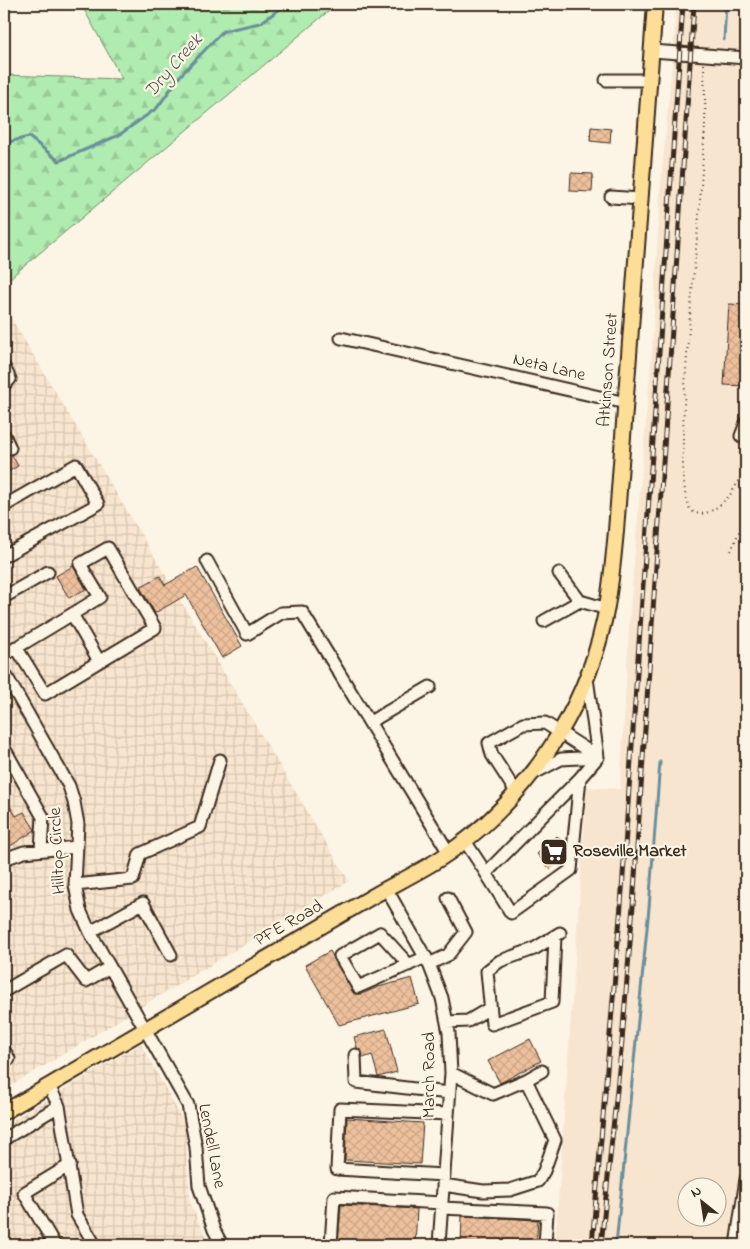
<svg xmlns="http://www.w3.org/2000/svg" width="750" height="1249" viewBox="0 0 750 1249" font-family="'Indie Flower',sans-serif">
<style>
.built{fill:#f8e5cf;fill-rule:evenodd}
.industrial{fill:url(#industrial-grid)}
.forest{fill:url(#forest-firs);stroke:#768a67}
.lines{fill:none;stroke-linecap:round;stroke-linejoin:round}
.stream{stroke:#6a8e9a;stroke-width:3}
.building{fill:url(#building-cross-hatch);stroke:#3b2a1e}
.minor-casing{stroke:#3b2a1e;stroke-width:15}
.major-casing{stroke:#3b2a1e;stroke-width:18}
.path{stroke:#3b2a1e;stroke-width:2;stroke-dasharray:1 4;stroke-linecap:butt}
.minor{stroke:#fcf5e5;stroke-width:11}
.major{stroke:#fcde96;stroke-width:14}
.rail-casing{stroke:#3b2a1e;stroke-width:5}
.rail{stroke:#fcf5e5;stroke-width:3;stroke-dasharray:9;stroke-linecap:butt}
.labels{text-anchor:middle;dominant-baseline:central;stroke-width:4.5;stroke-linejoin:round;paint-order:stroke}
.street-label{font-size:18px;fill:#3b2a1e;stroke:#fcf5e5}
.poi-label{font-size:18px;font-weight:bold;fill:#3b2a1e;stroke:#fcf5e5;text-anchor:start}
.water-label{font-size:19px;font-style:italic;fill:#4f5452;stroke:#fcf5e5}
</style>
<defs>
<pattern id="industrial-grid" width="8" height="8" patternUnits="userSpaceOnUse" patternTransform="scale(1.25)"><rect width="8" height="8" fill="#f8e5cf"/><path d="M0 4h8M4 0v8" fill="none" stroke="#d6c5b1"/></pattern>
<pattern id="forest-firs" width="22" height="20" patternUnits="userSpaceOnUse" patternTransform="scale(1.25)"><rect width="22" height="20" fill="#b0ebb0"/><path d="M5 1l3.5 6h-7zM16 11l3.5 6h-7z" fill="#98ca97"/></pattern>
<pattern id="building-cross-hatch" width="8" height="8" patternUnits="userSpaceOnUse" patternTransform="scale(1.25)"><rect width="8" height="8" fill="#eec19d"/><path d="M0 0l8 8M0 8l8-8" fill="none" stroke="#cda687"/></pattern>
</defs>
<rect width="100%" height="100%" fill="#fcf5e5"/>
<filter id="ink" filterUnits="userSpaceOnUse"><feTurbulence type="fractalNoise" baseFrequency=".02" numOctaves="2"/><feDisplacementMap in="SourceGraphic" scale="10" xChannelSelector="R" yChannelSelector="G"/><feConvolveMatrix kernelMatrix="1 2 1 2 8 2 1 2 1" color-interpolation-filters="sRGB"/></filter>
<g filter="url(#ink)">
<path class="built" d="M675 4H746V1245H555L587 787 620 789 630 610 652 349 660 192 674 43ZM688 1186H718V1216H688Z"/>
<path class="industrial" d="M4 306 349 881 4 1090Z
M141 1044 185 1124 190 1203 210 1245H4V1125Z"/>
<path class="forest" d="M81 4H337L4 283V75L122 79Z"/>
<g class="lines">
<path class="stream" d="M724 40 726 4
M4 143 29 137 59 161 119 135 157 108 180 76 223 31 260 23 287 4
M616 1245 649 908 660 762"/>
</g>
<path class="building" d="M591 127 611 129 610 143 590 141Z
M571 173 593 174 592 192 570 191Z
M729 304 746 305V386L724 385Z
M9 455H12L18 466 4 474V459Z
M73 566 86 589 69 598 56 576Z
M197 567 242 646 222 658 186 595 155 613 140 587 160 576 165 585Z
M4 796 16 816 24 812 35 830 4 850Z
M557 836 566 845 565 855 550 869 537 854Z
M330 951 354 994H361L378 987 412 978 419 1004 339 1025 305 965Z
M386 1029 397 1072 378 1077 372 1055 363 1058 362 1051 357 1048 354 1037Z
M530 1039 541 1061 500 1083 488 1061Z
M347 1118 423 1123 420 1164 345 1160Z
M341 1205 417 1209 415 1245H338Z
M462 1216 538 1220 536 1245H461Z"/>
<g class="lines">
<defs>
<path id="minor" d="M652 51 746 58
M606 80H650
M611 197 641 199
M341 338 626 403
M4 367 10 379 4 385
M4 435 10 448
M741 436 746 423
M4 506 76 465 98 504 4 556
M207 561 247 634 281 613 302 612 449 853
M559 573 580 601 607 609
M4 597 48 572
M72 614 99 661
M544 621 580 601
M4 655C36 636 68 617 100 597L80 564 108 548 155 628 45 694 16 647
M4 672 69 786 74 802 78 824 75 885 80 910 90 932 188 1105 196 1147 199 1186 214 1230 222 1245
M370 722 430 687
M4 748 43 817 41 850
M531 775 561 759 598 757 587 678
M465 841 486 873 580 778 598 757 545 723 523 724 489 743 492 755 516 792
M4 859 24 852 77 847
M486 873 511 913 571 870 580 778
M75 885 133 879 140 854 200 827 220 760
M386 888 429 964 442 998 449 1033 451 1073 439 1245
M90 932 143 903 171 955
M555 936 552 1002 492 1024 487 971 500 961 534 949 560 933
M429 964 448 955 466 932 448 898
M409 965 380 933 340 956 358 987 426 957
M4 991 66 955 86 981 110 967
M447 1022 468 1021 490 1008
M4 1050 9 1059
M355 1055 356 1082 449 1093
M526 1080 542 1071
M49 1086 59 1106
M4 1139 59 1106 77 1215 95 1245
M444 1175 337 1169 340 1109 448 1114
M443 1185 483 1191 510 1190 538 1181 544 1171 555 1140 526 1080 493 1094 451 1073
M442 1208 547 1213 545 1245
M55 1245 24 1193 70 1165
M331 1245 334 1197 442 1203
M736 1245 746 1179"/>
<path id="major" d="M4 1112 375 895C400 881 426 869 450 852 527 798 584 713 604 621 611 591 613 561 616 531L655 4"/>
</defs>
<use href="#minor" class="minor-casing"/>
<use href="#major" class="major-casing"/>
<path class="path" d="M704 64C704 84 706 105 705 125 703 155 701 186 699 216 696 256 670 489 691 510 703 521 721 505 729 496 736 487 741 476 746 466
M731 551 746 515"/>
<use href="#minor" class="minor"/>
<use href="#major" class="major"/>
<defs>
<path id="rail" d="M592 1245 621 905 683 4
M601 1245 622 1041 633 906 694 4"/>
</defs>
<use href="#rail" class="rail-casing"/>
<use href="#rail" class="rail"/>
</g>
</g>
<defs>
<symbol id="supermarket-square" viewBox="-11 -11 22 22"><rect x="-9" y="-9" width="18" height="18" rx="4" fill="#3b2a1e" stroke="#fcf5e5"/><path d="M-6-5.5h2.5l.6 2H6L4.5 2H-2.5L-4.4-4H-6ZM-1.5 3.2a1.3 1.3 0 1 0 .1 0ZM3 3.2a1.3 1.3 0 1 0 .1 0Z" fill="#fff"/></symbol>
</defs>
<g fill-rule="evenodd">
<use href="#supermarket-square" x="538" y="836" width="32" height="32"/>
</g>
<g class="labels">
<g class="street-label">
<text transform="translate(549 368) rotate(13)">Neta Lane</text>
<text transform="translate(609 370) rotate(-86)">Atkinson Street</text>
<text transform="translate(58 851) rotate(-93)">Hilltop Circle</text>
<text transform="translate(289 924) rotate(-30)">PFE Road</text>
<text transform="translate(430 1075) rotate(-90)">March Road</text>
<text transform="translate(211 1146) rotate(79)">Lendell Lane</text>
</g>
<g class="poi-label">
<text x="573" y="852">Roseville Market</text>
</g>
<g class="water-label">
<text transform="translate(174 66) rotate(-49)">Dry Creek</text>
</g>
</g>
<rect width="750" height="1249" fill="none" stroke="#fcf5e5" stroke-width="20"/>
<rect x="10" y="10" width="730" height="1229" fill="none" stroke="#3b2a1e" stroke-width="2" filter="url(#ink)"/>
<g transform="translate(702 1202) rotate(330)"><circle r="24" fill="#fcf5e5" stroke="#afa495"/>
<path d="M0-4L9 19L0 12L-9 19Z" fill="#3b2a1e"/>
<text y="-8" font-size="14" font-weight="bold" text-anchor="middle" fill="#3b2a1e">N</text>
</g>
</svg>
